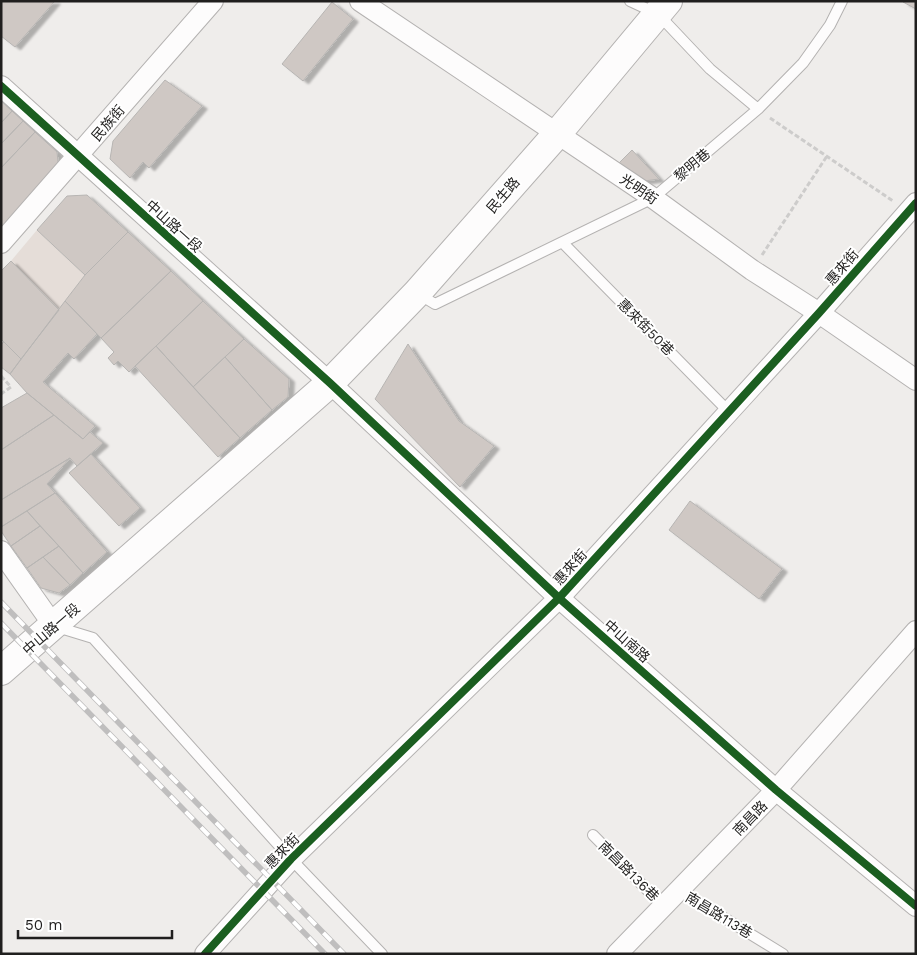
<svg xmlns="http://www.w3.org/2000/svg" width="917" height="955" viewBox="0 0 917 955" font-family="'Work Sans','Noto Sans TC',sans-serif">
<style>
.built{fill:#e5ddd8}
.building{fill:#cfc8c4;stroke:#b7b5b3;filter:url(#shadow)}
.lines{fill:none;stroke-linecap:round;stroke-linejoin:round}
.lane-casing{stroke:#b4b2b1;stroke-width:12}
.street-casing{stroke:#b4b2b1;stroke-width:22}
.secondary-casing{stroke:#b4b2b1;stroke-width:30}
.path{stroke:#cdcccb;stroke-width:3;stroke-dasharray:5 2.5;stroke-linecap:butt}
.lane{stroke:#fdfcfc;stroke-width:10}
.street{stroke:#fdfcfc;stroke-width:20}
.secondary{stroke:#fdfcfc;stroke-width:28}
.rail-casing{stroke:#bfbebe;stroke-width:5.5}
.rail{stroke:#fff;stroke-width:4;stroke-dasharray:11;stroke-linecap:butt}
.cycleway-casing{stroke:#fff;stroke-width:11}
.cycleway{stroke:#1b5e20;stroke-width:8}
.labels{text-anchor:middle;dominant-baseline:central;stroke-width:4;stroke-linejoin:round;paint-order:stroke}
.street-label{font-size:14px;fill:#201f1e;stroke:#fff}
</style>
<defs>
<filter id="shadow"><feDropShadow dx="5.5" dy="3" stdDeviation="1" flood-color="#0004"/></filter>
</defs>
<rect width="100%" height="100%" fill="#efedeb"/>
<path class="built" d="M37 230 85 275 59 310 11 261Z"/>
<path class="building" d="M1 1H55L15 47 1 36Z
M916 1V9L903 2 904 1Z
M332 2 353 19 303 81 282 64Z
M165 80 202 106 149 168 143 162 130 178 110 159 113 141Z
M1 101 12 111 1 123Z
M12 111 23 121 1 144V123Z
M23 121 35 132 1 168V144Z
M35 132 57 152 59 171 1 233V168Z
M632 150 659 179 637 182 619 163Z
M87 195 128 232 85 275 37 230 67 196Z
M128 232 171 271 101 338 65 301 85 275Z
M11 261 59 310 21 359 1 339V271Z
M171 271 203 301 129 372 118 361 114 365 108 358 114 352 101 338Z
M65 301 97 334 74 359 68 353 43 382 95 426 83 439 27 393 10 374Z
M203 301 244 339 193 387 156 346Z
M244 339 289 379 288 397 272 410 225 357Z
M4 342 21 359 10 374 1 367V344Z
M408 344 459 421 494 446 460 487 375 399Z
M156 346 240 438 218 457 135 366Z
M225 357 272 410 240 438 193 387Z
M27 393 54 415 1 450V408Z
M54 415 83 439 90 432 103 443 77 466 70 458 1 500V450Z
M91 454 140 508 119 526 69 473Z
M70 458 47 484 55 493 1 527V500Z
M55 493 107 552 83 573 27 511Z
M690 501 782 569 759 599 669 530Z
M27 511 40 526 11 546 1 531V527Z
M40 526 59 546 27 568 11 546Z
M59 546 83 573 70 585 43 557Z
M43 557 70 585 59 593 41 588 27 568Z"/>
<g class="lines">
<defs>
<path id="lane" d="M630 1 658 14 710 69 758 109
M563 243 729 412
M417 293 435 304 653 198 758 109 803 63 830 25 842 1
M57 627 93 638 291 859 382 954
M593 835 664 907
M680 891 783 954"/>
<path id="street" d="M360 1 653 198 752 270 819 313 916 380
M1 86 330 383 559 598 776 790 916 906
M1 243 213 1
M1 551 54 626
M205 954 291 859 559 598 819 313 916 203
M617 954 776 790 916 631"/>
<path id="secondary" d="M1 671 330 383 417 293 557 134 668 1"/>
</defs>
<use href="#lane" class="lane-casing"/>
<use href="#street" class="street-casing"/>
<use href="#secondary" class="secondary-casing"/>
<path class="path" d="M770 118 893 201
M762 255 827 156
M1 376 11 387 1 394"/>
<use href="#lane" class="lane"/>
<use href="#street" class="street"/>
<use href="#secondary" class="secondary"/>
<defs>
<path id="rail" d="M1 602 344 954
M1 623 325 954"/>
</defs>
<use href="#rail" class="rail-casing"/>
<use href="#rail" class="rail"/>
<defs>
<path id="cycleway" d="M1 86 330 383 559 598 776 790 916 906
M205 954 291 859 559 598 819 313 916 203"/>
</defs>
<use href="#cycleway" class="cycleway-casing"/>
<use href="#cycleway" class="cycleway"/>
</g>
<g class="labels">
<g class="street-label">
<text transform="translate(108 123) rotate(-49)">民族街</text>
<text transform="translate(692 165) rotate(-40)">黎明巷</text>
<text transform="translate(639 189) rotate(34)">光明街</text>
<text transform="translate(503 195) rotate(-49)">民生路</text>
<text transform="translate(174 226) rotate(42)">中山路一段</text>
<text transform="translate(842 267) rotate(-49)">惠來街</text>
<text transform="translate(646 327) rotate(45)">惠來街50巷</text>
<text transform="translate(570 567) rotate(-48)">惠來街</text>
<text transform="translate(51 629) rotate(-41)">中山路一段</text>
<text transform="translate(627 641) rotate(42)">中山南路</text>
<text transform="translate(750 818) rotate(-46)">南昌路</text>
<text transform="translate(282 851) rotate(-46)">惠來街</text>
<text transform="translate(629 871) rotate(45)">南昌路136巷</text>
<text transform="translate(719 915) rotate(31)">南昌路113巷</text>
</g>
</g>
<rect width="917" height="955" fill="none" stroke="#201f1e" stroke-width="5"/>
<path d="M18 930v8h154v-8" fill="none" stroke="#201f1e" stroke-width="2.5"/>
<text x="25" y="930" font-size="15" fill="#201f1e" stroke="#ffffff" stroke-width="4" paint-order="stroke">50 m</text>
</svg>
